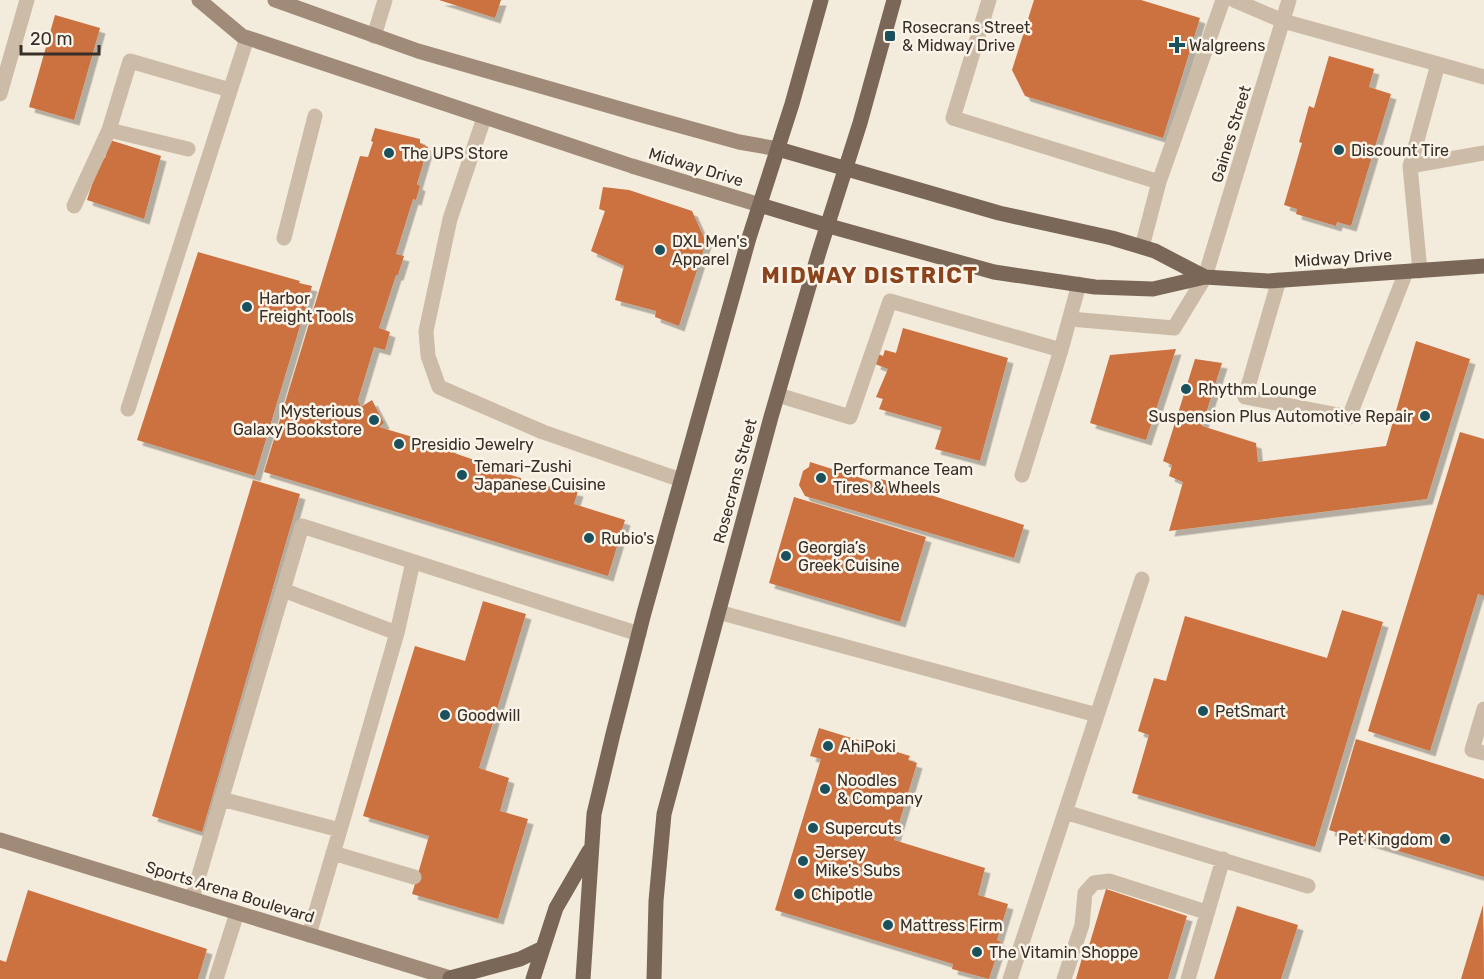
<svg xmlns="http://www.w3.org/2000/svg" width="1484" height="979" viewBox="0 0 1484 979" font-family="Rubik,sans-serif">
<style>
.building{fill:#cc7141;filter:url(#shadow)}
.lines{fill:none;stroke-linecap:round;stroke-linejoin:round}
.lane{stroke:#ccbca7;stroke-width:15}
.street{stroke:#ccbca7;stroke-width:15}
.secondary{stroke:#a08b78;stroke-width:15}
.primary{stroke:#7b6758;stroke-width:15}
.poi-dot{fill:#1b515c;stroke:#faf4e8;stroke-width:2}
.labels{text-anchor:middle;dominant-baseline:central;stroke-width:5;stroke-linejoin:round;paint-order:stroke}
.poi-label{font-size:16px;fill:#382f28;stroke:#faf4e8;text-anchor:start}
.street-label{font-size:16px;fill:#382f28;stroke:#faf4e8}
.district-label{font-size:22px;font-weight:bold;letter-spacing:1.5px;fill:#8b431d;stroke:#faf4e8}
</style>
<defs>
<filter id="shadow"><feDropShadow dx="5.5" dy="5.5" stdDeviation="0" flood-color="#0004"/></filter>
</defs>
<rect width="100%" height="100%" fill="#f3ebdc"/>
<path class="building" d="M439 0H501L495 18Z
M1034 0H1141L1200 18 1163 138 1025 96 1012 70Z
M55 15 100 28 74 120 29 107Z
M1329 56 1374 69 1369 87 1391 94 1351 226 1337 222 1336 226 1296 214 1297 209 1284 205 1302 143 1299 142 1309 106 1314 108Z
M375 128 420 139V143L428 147 417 184 420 186 416 200 413 199 396 254 404 256 398 275H396L379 328 390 332 385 350 374 347 358 400 361 407 372 400 384 423 379 427 433 443 434 442 451 447V452L504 470V473L521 478V481L578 491 574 504 625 520 608 576 264 472 360 156 368 157 373 142 371 141Z
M110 140 161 156 144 219 87 200 99 163 101 158H105Z
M603 187 629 190 692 211 706 242 679 326 655 317 656 311 615 300 624 266 591 251 605 211 599 209Z
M198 252 300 281 299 283 312 286 255 476 137 440Z
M903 328 1008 358 980 461 935 449 942 427 879 409 883 399 876 397 888 369 875 364 878 354 883 356 885 350 896 353Z
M1416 341 1470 359 1427 499 1169 531 1183 482 1169 476 1172 465 1163 461 1195 359 1222 363 1202 426 1256 443 1258 462 1386 446Z
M1176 349 1146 440 1090 423 1110 355Z
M1460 432 1484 439V596L1478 594 1430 751 1368 731Z
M810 462 880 484 881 479 1024 525 1014 558 805 496 799 485 803 471 809 467Z
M253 480 300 494 202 832 152 816Z
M794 497 926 537 900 622 769 583Z
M483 601 526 614 479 768 509 778 500 811 528 819 498 919 412 894 429 836 363 816 415 646 465 661Z
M1342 610 1383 622 1315 847 1132 793 1149 735 1138 731 1154 678 1166 681 1185 616 1327 658Z
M819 728 910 756 908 760 917 763 894 840 985 868 978 895 1008 904 997 940 1001 942 989 979 952 969 953 964 775 910 821 759 810 756Z
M1356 739 1484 779V877L1329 830Z
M1106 889 1187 916 1168 979H1076L1082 958 1085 959Z
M28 890 207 949 198 979H0V960L6 962Z
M1483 905 1484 979H1461Z
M1237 906 1298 925 1281 979H1214Z"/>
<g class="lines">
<path class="lane" d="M989 0 953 118 1159 182 1142 247
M1234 0 1283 21 1438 64
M374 36 385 0
M0 94 27 0
M484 118 450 219 426 331 428 356 439 387 543 432 681 480
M188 149 109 130 130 61 230 90
M1410 166 1438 64 1484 77
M1159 182 1223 0
M74 206 109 130
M284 238 315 116
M1420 271 1410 166 1484 153
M1279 280 1245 397 1349 417 1406 272
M1070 319 1174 328 1205 277
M778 395 850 417 890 301 1061 350 1079 284
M128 409 247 38
M1022 475 1061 350
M283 590 397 633 340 830
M718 612 1097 715
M397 633 413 562
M1484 709 1472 750 1484 753
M221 799 340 830 309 935
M1065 812 1308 886
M333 853 414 877
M192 899 302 526 639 634
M216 979 237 913
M1010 979 1142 579
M1064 979 1082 925 1085 893 1094 883 1109 881 1206 912
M1188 979 1223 859"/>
<path class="street" d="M1205 277 1289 0"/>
<path class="secondary" d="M199 0 242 36 632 166 760 205
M275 0 418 51 645 116 739 142 778 149
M0 840 450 978"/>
<path class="primary" d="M778 149 999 213 1112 238 1155 251 1205 277
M760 205 829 226 994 272 1095 287 1153 289 1205 277 1268 281 1484 266
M450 978 520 959 543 948
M533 979 556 908 589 851
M583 979 594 814 613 734 644 613 749 238 792 104 821 0
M654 979 656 901 664 814 771 417 819 252 860 123 894 0"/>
</g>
<g class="poi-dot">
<rect x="884" y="30" width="12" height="12" rx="3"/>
<path d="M1174 36h6v6h6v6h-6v6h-6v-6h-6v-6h6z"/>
<circle cx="1339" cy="150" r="6"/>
<circle cx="389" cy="153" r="6"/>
<circle cx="660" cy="250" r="6"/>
<circle cx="247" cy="307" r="6"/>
<circle cx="1186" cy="389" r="6"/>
<circle cx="1425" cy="416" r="6"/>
<circle cx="374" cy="420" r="6"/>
<circle cx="399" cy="444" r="6"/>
<circle cx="462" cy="475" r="6"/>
<circle cx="821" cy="478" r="6"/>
<circle cx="589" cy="538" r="6"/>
<circle cx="786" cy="556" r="6"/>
<circle cx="1203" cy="711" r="6"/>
<circle cx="445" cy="715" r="6"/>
<circle cx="828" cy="746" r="6"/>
<circle cx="825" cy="789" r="6"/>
<circle cx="813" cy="828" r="6"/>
<circle cx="1445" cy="839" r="6"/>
<circle cx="803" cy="861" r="6"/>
<circle cx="799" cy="894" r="6"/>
<circle cx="888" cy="925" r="6"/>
<circle cx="977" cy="952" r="6"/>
</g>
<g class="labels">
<g class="poi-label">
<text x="902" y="27">Rosecrans Street<tspan x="902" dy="18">&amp; Midway Drive</tspan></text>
<text x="1189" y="45">Walgreens</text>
<text x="1351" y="150">Discount Tire</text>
<text x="401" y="153">The UPS Store</text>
<text x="672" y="241">DXL Men's<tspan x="672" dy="18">Apparel</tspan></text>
<text x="259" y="298">Harbor<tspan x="259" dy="18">Freight Tools</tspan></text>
<text x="1198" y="389">Rhythm Lounge</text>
<text x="362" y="411" text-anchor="end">Mysterious<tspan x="362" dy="18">Galaxy Bookstore</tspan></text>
<text x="1413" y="416" text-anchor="end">Suspension Plus Automotive Repair</text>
<text x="411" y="444">Presidio Jewelry</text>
<text x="474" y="466">Temari-Zushi<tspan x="474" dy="18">Japanese Cuisine</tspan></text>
<text x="833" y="469">Performance Team<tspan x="833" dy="18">Tires &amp; Wheels</tspan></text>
<text x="601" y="538">Rubio's</text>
<text x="798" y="547">Georgia’s<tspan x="798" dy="18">Greek Cuisine</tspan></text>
<text x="1215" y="711">PetSmart</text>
<text x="457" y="715">Goodwill</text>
<text x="840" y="746">AhiPoki</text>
<text x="837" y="780">Noodles<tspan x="837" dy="18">&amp; Company</tspan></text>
<text x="825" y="828">Supercuts</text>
<text x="1433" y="839" text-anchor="end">Pet Kingdom</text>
<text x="815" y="852">Jersey<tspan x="815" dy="18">Mike's Subs</tspan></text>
<text x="811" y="894">Chipotle</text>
<text x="900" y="925">Mattress Firm</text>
<text x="989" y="952">The Vitamin Shoppe</text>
</g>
<g class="street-label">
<text transform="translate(1231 134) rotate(-73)">Gaines Street</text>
<text transform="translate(696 167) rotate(17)">Midway Drive</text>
<text transform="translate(1343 258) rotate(-4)">Midway Drive</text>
<text transform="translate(735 481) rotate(-75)">Rosecrans Street</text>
<text transform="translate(230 892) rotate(17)">Sports Arena Boulevard</text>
</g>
<g class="district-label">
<text x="870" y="275">MIDWAY DISTRICT</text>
</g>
</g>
<path d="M21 45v9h78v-9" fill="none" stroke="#382f28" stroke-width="3"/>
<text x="30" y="45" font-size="18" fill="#382f28" stroke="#faf4e8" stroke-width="4.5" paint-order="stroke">20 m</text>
</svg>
